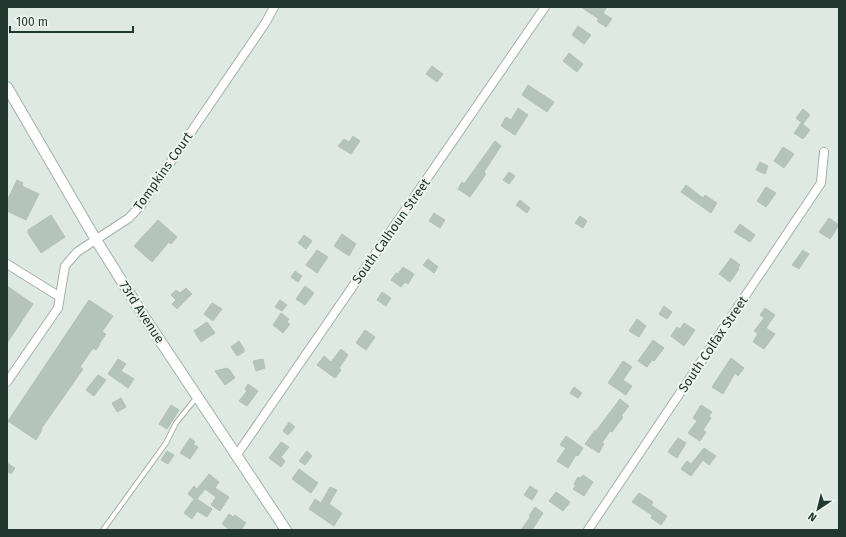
<svg xmlns="http://www.w3.org/2000/svg" width="846" height="537" viewBox="0 0 846 537" font-family="'Fira Sans',sans-serif">
<style>
.building{fill:#b5c3bd;stroke:#b2c1ba}
.lines{fill:none;stroke-linecap:round;stroke-linejoin:round}
.service-casing{stroke:#a3b0aa;stroke-width:6}
.minor-casing{stroke:#a3b0aa;stroke-width:10}
.tertiary-casing{stroke:#a3b0aa;stroke-width:12}
.service{stroke:#fff;stroke-width:4}
.minor{stroke:#fff;stroke-width:8}
.tertiary{stroke:#fff;stroke-width:10}
.labels{text-anchor:middle;dominant-baseline:central;stroke-width:4;stroke-linejoin:round;paint-order:stroke}
.street-label{font-size:13px;fill:#223730;stroke:#eff6f2}
</style>
<rect width="100%" height="100%" fill="#dfe9e4"/>
<path class="building" d="M581 7H607L603 13 612 19 606 27 597 21 599 19Z
M578 26 591 35 584 44 572 35Z
M569 53 583 64 577 72 563 61Z
M432 66 443 74 437 82 426 74Z
M528 85 554 102 547 112 522 95Z
M518 108 528 115 515 135 501 126 506 117 511 120Z
M803 109 810 115 803 124 796 118Z
M801 123 810 130 803 139 794 133Z
M353 136 360 141 351 154 338 146 344 139 349 142Z
M495 141 501 146 484 172 486 174 470 197 458 189 462 182 464 184Z
M783 147 794 154 784 168 774 161Z
M760 162 768 166 765 174 756 170Z
M509 172 515 176 509 184 503 180Z
M17 180 23 183 22 186 39 194 26 220 7 211V201Z
M686 185 703 198 705 195 717 203 711 213 681 192Z
M766 187 776 193 766 207 757 201Z
M520 200 530 208 527 213 516 205Z
M434 213 445 220 440 228 429 221Z
M51 215 65 237 41 253 28 233V230Z
M580 216 587 221 583 228 575 223Z
M829 218 839 225 830 239 819 232Z
M158 220 177 237 171 244 169 242 152 262 134 246Z
M740 224 755 235 750 242 734 232Z
M342 234 356 244 349 256 334 246Z
M304 235 312 241 306 249 298 243Z
M317 250 328 257 317 273 306 265Z
M803 250 809 254 799 269 792 265Z
M731 258 740 265 738 268 739 269 730 282 719 274Z
M428 259 438 267 434 273 423 265Z
M403 267 414 274 408 284 405 282 401 287 391 280 396 273 398 274Z
M295 271 302 276 298 282 291 277Z
M7 286 33 304 7 343Z
M305 286 314 293 305 305 296 299Z
M186 288 192 294 177 309 172 304 176 300 171 295 176 290 180 293Z
M382 292 391 298 386 306 377 300Z
M89 300 113 316 102 332 106 334 99 344H100L96 350 93 348 80 367 83 369 41 429 42 430 36 440 8 421Z
M280 300 287 305 282 311 275 307Z
M212 303 222 309 213 321 204 314Z
M664 306 672 312 667 319 659 314Z
M765 308 775 315 766 328 775 334 764 349 753 342 758 333 754 331 764 318 760 315Z
M281 313 289 319 287 322 290 324 283 333 273 325Z
M637 319 646 326 639 337 629 331Z
M207 322 215 333 201 342 194 331Z
M684 323 695 330 684 346 671 336 677 327 680 329Z
M365 330 375 337 366 350 356 343Z
M653 340 664 348 654 361 652 360 647 367 638 361Z
M239 341 244 349V352L237 356 231 347Z
M341 349 348 355 339 368 341 370 335 378 317 365 324 356 331 362Z
M731 358 744 368 738 376 735 373 723 394 712 387Z
M118 359 126 364 121 371 134 379 128 388 108 374Z
M263 359 265 368 256 371 253 361Z
M623 361 632 367 623 380 632 386 626 395 608 383Z
M227 368 228 369H229L235 378 225 385 215 371Z
M98 375 106 380 94 396 86 390Z
M248 384 258 391 247 406 239 401 247 391 245 389Z
M574 387 582 393 578 398 570 393Z
M121 398 126 407 117 412 112 403Z
M620 399 629 406 621 416 623 417 612 432 610 431 602 443 604 444 599 453 585 444 595 430 596 431Z
M171 405 179 410 167 429 159 424Z
M701 405 712 412 709 416 711 418 703 430 706 432 700 441 688 433 697 421 693 418Z
M289 422 295 427 288 435 283 431Z
M566 436 583 448 578 456 576 455 568 468 557 461 566 448 560 445Z
M190 438 195 442 193 444 198 447 190 459 180 453Z
M678 438 686 443 677 458 668 452Z
M281 442 289 447 281 457 285 461 281 467 269 458Z
M704 448 716 456 709 465 703 460 691 476 681 469 687 461 691 464Z
M167 451 174 455 168 464 161 460Z
M307 451 312 456 305 465 299 461Z
M7 463 15 468 11 474 7 471Z
M299 469 318 483 311 493 292 479Z
M209 474 219 482 215 488 229 497 220 511 211 505 216 497 205 489 197 499 212 509 207 517 197 511 192 519 184 513 194 499 188 494 194 486 197 489Z
M583 475 593 482 584 496 573 489 576 485 574 484 578 477 580 478Z
M530 486 538 491 532 500 524 495Z
M330 487 337 490 329 504 342 513 334 526 309 509 315 499 321 503Z
M556 492 570 502 563 511 549 501Z
M639 493 653 502 651 505 667 516 661 525 651 518 652 515 632 502Z
M535 507 543 513 532 530H521L531 516H529Z
M229 514 233 517 235 515 246 523 241 530H230L222 524Z"/>
<g class="lines">
<defs>
<path id="service" d="M103 530 166 443 176 423 197 397"/>
<path id="minor" d="M7 264 60 297
M7 382 58 308 65 266 77 252 129 218 142 204 266 22 274 7
M236 456 545 7
M588 530 821 183 824 152"/>
<path id="tertiary" d="M7 87 96 240 143 315 286 530"/>
</defs>
<use href="#service" class="service-casing"/>
<use href="#minor" class="minor-casing"/>
<use href="#tertiary" class="tertiary-casing"/>
<use href="#service" class="service"/>
<use href="#minor" class="minor"/>
<use href="#tertiary" class="tertiary"/>
</g>
<g class="labels">
<g class="street-label">
<text transform="translate(163 171) rotate(-55)">Tompkins Court</text>
<text transform="translate(391 231) rotate(-55)">South Calhoun Street</text>
<text transform="translate(142 312) rotate(57)">73rd Avenue</text>
<text transform="translate(713 344) rotate(-56)">South Colfax Street</text>
</g>
</g>
<rect width="846" height="537" fill="none" stroke="#223730" stroke-width="16"/>
<g transform="translate(818 509) rotate(215)" stroke="#eff6f2" stroke-width="3" paint-order="stroke">
<path d="M0-3L7 15L0 10L-7 15Z" fill="#223730"/>
<text y="-6" font-size="11" font-weight="bold" text-anchor="middle" fill="#223730">N</text>
</g>
<path d="M10 26v6h123v-6" fill="none" stroke="#223730" stroke-width="2"/>
<text x="16" y="26" font-size="12" fill="#223730" stroke="#eff6f2" stroke-width="3" paint-order="stroke">100 m</text>
</svg>
